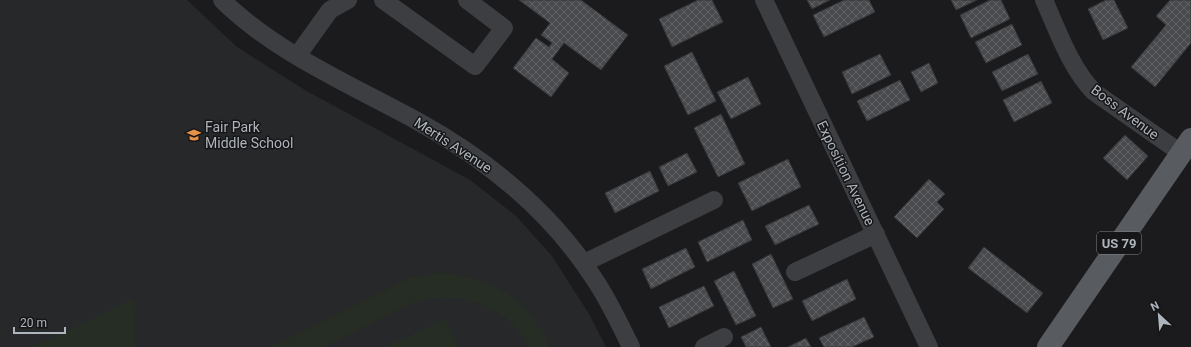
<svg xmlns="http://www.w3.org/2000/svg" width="1191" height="347" viewBox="0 0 1191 347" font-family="Roboto,sans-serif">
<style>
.built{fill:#27282a}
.green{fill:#252d25}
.building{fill:url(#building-cross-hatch);stroke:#353639}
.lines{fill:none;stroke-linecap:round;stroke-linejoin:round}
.minor{stroke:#3c3e42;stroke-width:18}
.major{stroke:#585c61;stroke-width:22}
.labels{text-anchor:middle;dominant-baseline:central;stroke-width:3;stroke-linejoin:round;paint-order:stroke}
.shield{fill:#161618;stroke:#80858b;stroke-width:1}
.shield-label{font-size:13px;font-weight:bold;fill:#aeb5bc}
.street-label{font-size:14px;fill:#aeb5bc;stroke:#161618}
.poi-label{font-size:14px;fill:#aeb5bc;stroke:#161618;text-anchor:start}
</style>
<defs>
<pattern id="building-cross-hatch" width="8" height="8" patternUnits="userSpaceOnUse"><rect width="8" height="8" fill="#484a4d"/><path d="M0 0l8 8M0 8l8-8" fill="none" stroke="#606265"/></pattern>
</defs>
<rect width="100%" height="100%" fill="#1b1b1d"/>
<path class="built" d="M0 0H187L237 47 305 90 470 180 516 216 552 256 589 314 606 347H0Z"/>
<path class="green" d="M443 272C460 276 478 279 494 286 519 297 540 322 549 347H528C518 327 502 311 480 304 426 286 399 310 352 333 343 337 332 345 322 347 306 347 287 347 271 347L410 278Z
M133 299 135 347H33Z
M445 318 459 347H386Z"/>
<path class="building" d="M519 0H581L628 35 601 70 564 43 552 59 569 73 551 97 513 68 536 38 549 47 552 43 541 35 550 23Z
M698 0H712L723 22 672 47 659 19Z
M807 0H830L812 9Z
M844 0H869L875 12 824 37 813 15Z
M951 0H977L956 10Z
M990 0H1001L1010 19 971 38 960 15Z
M1106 0H1114L1128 28 1103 40 1088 9Z
M1170 0H1191V43L1155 87 1131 67 1166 25 1156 16Z
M1012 24 1022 45 986 63 975 42Z
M692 52 716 101 688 115 664 66Z
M880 54 891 75 852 94 842 72Z
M1028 54 1038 74 1002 91 992 72Z
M929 63 938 83 921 92 911 72Z
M748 77 761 104 731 119 717 92Z
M900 80 910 100 867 121 857 101Z
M1041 81 1052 103 1014 122 1003 100Z
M721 114 745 164 718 177 694 128Z
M1125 135 1148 156 1127 180 1103 158Z
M687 153 697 172 668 186 659 167Z
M788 159 801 187 752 211 738 183Z
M650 171 659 191 615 213 605 193Z
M929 179 945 194 937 202 944 209 917 238 894 217Z
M809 205 819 224 775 245 765 226Z
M743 220 752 240 707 262 698 242Z
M984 247 1043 293 1027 313 968 268Z
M686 248 695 267 651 289 642 269Z
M771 254 793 299 773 308 752 264Z
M734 271 756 316 736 325 714 281Z
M847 279 856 299 812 321 802 301Z
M704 286 714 306 669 328 659 307Z
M864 317 874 337 852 347H824L819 338Z
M761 327 771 347H746L741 337Z
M806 338 811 347H788Z"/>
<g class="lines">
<path class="minor" d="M222 0C277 54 352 85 419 122 489 161 552 213 595 280 609 301 620 324 631 347
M383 0 475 66 504 28 467 0
M764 0 929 347
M1044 0C1058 31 1070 67 1094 92L1181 153
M297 56 330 10 348 0
M584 263 714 200
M795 272 876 234
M704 347 724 337"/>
<path class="major" d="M1048 347 1191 139"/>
</g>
<defs>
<symbol id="school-bare" viewBox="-9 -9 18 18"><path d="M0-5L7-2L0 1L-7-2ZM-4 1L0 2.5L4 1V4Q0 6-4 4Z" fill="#e89148" stroke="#161618" stroke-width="2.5" paint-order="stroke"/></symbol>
</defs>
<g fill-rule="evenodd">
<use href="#school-bare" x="184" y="125" width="20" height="20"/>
</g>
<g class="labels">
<rect class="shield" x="1097" y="232" width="44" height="22" rx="3"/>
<g class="shield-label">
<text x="1119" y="243">US 79</text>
</g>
<g class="street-label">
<text transform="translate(1125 112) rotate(37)">Boss Avenue</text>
<text transform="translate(453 145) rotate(33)">Mertis Avenue</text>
<text transform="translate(846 173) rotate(64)">Exposition Avenue</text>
</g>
<g class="poi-label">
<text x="205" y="127">Fair Park<tspan x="205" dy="16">Middle School</tspan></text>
</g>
</g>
<g transform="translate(1159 315) rotate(334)" stroke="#161618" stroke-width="3" paint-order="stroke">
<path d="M0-3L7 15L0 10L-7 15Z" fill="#aeb5bc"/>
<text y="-6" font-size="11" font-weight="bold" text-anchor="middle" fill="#aeb5bc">N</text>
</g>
<path d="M14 327v6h51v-6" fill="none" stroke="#aeb5bc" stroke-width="2"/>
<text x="20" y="327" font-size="12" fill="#aeb5bc" stroke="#161618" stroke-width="3" paint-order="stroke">20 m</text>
</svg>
